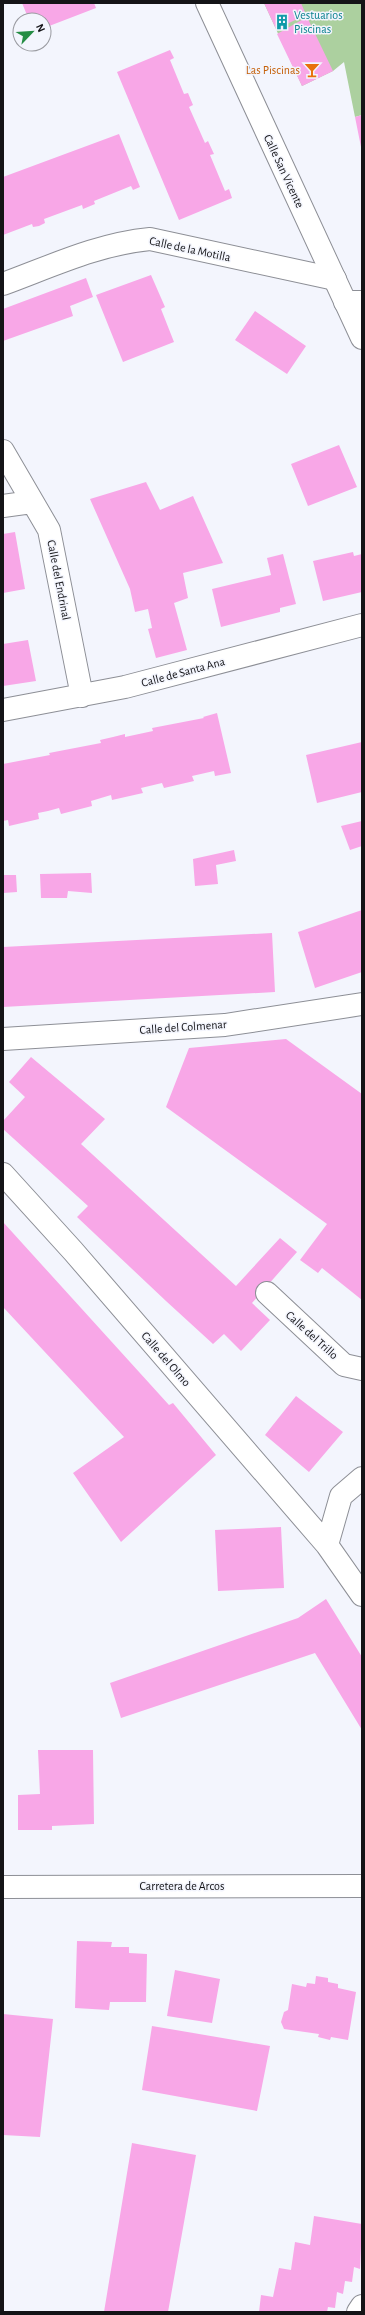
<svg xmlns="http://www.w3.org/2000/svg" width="365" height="2315" viewBox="0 0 365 2315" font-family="'Alegreya Sans',sans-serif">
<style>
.grass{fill:#acd09f}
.building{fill:#f8a7e7}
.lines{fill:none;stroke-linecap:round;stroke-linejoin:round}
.street-casing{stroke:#8d8f96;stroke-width:24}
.secondary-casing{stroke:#8d8f96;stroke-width:24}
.street{stroke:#fff;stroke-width:22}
.secondary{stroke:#fff;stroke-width:22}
.labels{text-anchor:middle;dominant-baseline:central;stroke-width:3;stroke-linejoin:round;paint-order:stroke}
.culture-label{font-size:12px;fill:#0d838f;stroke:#f3f5fd;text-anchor:start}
.food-label{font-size:12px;fill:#c56008;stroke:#f3f5fd;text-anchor:end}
.street-label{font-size:12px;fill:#141417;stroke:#f3f5fd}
</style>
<rect width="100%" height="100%" fill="#f3f5fd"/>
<path class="grass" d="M264 3H362V115L355 117 344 62 333 71 302 86Z"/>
<path class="building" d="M22 3H94L96 8 44 28V20H29Z
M264 3H301L306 15 276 29Z
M307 17 333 71 302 86 277 34Z
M170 50 174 58 170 60 184 94 188 93 193 105 189 107 205 143 208 141 214 154 210 155 225 191 229 189 232 198 179 220 117 72Z
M362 115V147H361L355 117Z
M119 134 140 187 133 190 131 186 94 201 95 204 83 209 82 205 44 219 45 223 39 226 33 227 32 224 3 235V177Z
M151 275 165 307 161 309 174 342 123 362 96 295Z
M86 278 93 297 70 306 73 316 3 341V309Z
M255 311 306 346 287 374 235 340Z
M339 445 357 487 308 506 291 464Z
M146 482 160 510 193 496 223 563 183 573 188 598 174 603 187 650 156 658 148 629 152 628 148 609 135 612 130 589 90 499Z
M15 532 25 589 3 593V534Z
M353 552 354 556 362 554V592L323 601 313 561Z
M283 554 296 604 280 608V612L221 627 212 589 271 575 267 558Z
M28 640 36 681 3 686V644Z
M217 713 231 773 215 776 214 771 192 776 194 781 164 788 162 783 141 788 143 793 112 800 111 795 91 801 92 806 61 814 59 808 48 811 38 813 39 819 9 826 8 820 3 821V764L50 755 49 753 101 743 100 740 113 737 125 734V737L153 731 152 728 204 718 203 717Z
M362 742V792L317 803 306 755Z
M362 821V846L350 850 341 826Z
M234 850 236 861 216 865 218 884 195 886 193 859Z
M91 873 92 893 68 891 67 898H41L40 874Z
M3 875H16L17 892 3 893Z
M362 910V972L315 988 298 932Z
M272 933 275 992 3 1007V947Z
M286 1039 362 1094V1300L322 1268 318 1273 300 1260 327 1224 166 1107 189 1048Z
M31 1057 105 1119 81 1144 236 1286 280 1238 297 1252 252 1303 270 1320 241 1351 224 1334 213 1344 166 1301 77 1217 88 1206 3 1129V1121L25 1097 9 1082Z
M3 1222 169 1405 173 1403 216 1455 121 1542 73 1473 124 1437 3 1307Z
M296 1396 343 1432 309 1472 265 1435Z
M281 1527 284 1588 218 1591 215 1530Z
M326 1599 362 1657V1730L315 1653 121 1718 110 1683 298 1618Z
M38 1750H93L94 1824 52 1826V1830H18V1795L40 1794Z
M77 1941 112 1942 111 1947H129V1953L147 1954 146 2002H110L109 2010 75 2008Z
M175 1970 220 1979 212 2023 167 2016Z
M316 1976 328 1978V1982L338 1984V1988L356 1992 348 2040 331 2037 330 2040 318 2037 319 2034 284 2029 281 2022 284 2012 288 2010 292 1984 306 1987 307 1983 315 1984Z
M3 2014 53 2019 40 2137 3 2135Z
M152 2026 270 2046 257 2111 142 2090Z
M132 2143 196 2155 168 2312H104Z
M314 2216 362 2224 360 2269 354 2267 352 2282 345 2281 343 2294 337 2292 335 2308 328 2307 327 2312H259L261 2295 273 2297 279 2268 291 2270 295 2242 310 2245Z"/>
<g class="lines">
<defs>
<path id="street" d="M3 284C52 266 98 244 150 239L335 279
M345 302H362
M3 451 49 530 82 696
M3 506 32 502
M3 710 125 687 362 625
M3 1039 225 1025 362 1004
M3 1174 73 1251 327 1545 362 1595
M267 1293 344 1365 362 1369
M327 1545 341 1496 362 1478
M358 2312 362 2306"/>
<path id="secondary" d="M207 3 362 338
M3 1887 362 1886"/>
</defs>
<use href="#street" class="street-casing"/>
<use href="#secondary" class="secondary-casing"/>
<use href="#street" class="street"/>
<use href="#secondary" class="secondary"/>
</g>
<defs>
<symbol id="building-bare" viewBox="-9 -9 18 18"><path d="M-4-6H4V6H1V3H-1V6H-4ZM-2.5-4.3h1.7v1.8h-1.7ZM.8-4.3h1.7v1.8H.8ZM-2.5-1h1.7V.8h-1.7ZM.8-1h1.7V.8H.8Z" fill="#0f9aa8" stroke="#f3f5fd" stroke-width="2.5" paint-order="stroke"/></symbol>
<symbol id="bar-bare" viewBox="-9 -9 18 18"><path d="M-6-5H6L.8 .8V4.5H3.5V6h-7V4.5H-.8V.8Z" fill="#e8710a" stroke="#f3f5fd" stroke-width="2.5" paint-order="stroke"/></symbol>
</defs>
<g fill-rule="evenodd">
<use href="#building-bare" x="271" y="11" width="22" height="22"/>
<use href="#bar-bare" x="301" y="59" width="22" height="22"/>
</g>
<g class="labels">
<g class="culture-label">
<text x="294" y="15">Vestuarios<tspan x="294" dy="14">Piscinas</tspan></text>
</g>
<g class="food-label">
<text x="300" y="70">Las Piscinas</text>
</g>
<g class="street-label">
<text transform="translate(284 171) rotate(65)">Calle San Vicente</text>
<text transform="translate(190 249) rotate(12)">Calle de la Motilla</text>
<text transform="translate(59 580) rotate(79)">Calle del Endrinal</text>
<text transform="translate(183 672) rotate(-15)">Calle de Santa Ana</text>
<text transform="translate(183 1027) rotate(-4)">Calle del Colmenar</text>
<text transform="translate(312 1335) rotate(42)">Calle del Trillo</text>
<text transform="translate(166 1359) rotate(49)">Calle del Olmo</text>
<text x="182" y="1886">Carretera de Arcos</text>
</g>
</g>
<rect width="365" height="2315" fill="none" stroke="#141417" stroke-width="8"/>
<g transform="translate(32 32) rotate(65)"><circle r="19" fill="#f3f5fd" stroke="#9a9ba1"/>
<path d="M0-3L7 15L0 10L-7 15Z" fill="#248c43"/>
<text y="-6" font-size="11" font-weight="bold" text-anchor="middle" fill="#141417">N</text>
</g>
</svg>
